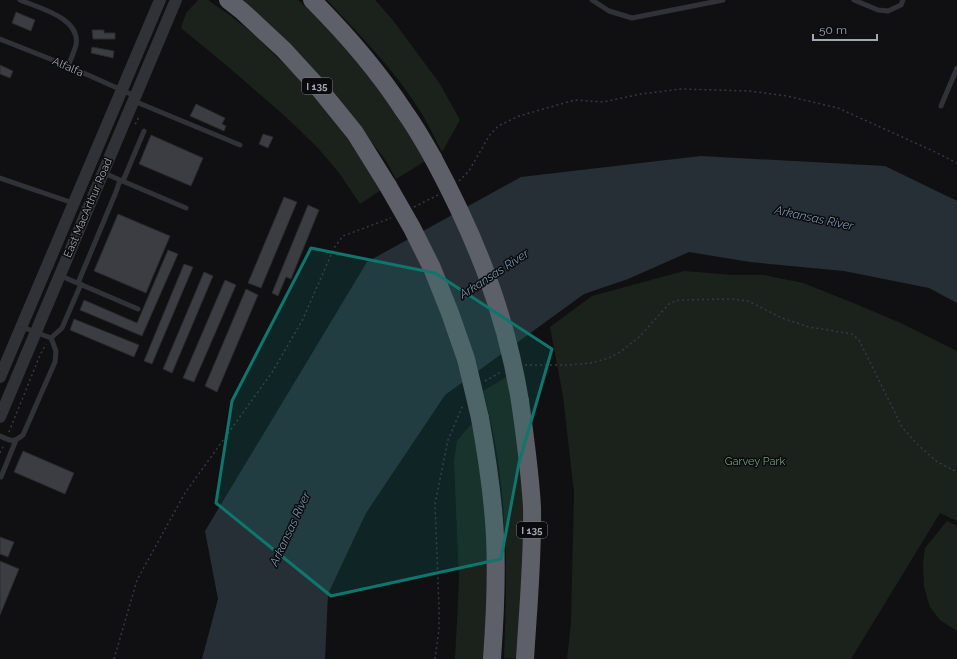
<svg xmlns="http://www.w3.org/2000/svg" width="957" height="659" viewBox="0 0 957 659" font-family="Raleway,sans-serif">
<style>
.green{fill:#1b221b}
.water{fill:#272f36}
.building{fill:#3c3d42;stroke:#2a2a2e}
.lines{fill:none;stroke-linecap:round;stroke-linejoin:round}
.path{stroke:#37393e;stroke-width:1.5;stroke-dasharray:2 3;stroke-linecap:butt}
.service{stroke:#313237;stroke-width:5}
.tertiary{stroke:#313237;stroke-width:12}
.motorway{stroke:#5d6068;stroke-width:18}
.motorway-bridge{stroke:#5d6068;stroke-width:18}
.marked{fill:#0f766e;fill-opacity:0.2;stroke:#0f766e;stroke-width:3;stroke-linejoin:round}
.labels{text-anchor:middle;dominant-baseline:central;stroke-width:3;stroke-linejoin:round;paint-order:stroke}
.shield{fill:#0b0b0d;stroke:#747881;stroke-width:1}
.shield-label{font-size:10px;font-weight:bold;fill:#a1a7b3}
.street-label{font-size:11px;fill:#a1a7b3;stroke:#0b0b0d}
.park-label{font-size:11px;fill:#779f79;stroke:#0b0b0d}
.water-label{font-size:12px;font-style:italic;fill:#7696b0;stroke:#0b0b0d}
</style>
<rect width="100%" height="100%" fill="#101012"/>
<path class="green" d="M198 0H208L231 16 251 32 306 85 337 122 381 190 360 204 340 174 317 147 287 118 226 65 181 28 186 13Z
M241 0H298L332 30 371 76 427 160 396 179 386 161 334 92 270 25Z
M327 0H375L392 19 440 84 460 120 442 152C436 141 431 129 425 119 400 76 361 36 327 0Z
M684 271 733 275H764L803 283 851 302 903 324 957 351V521L940 513 851 659H567L571 623 574 493 563 396 550 327 592 296Z
M508 376 524 486 527 533 518 659 504 658C508 567 508 479 483 391Z
M472 423 481 459 488 535V610L484 659H455L459 581 454 461 457 441Z
M947 521 957 526V631L940 620 930 607 924 587 923 563 925 548Z"/>
<path class="water" d="M701 156 885 166 957 201V303L929 288 844 271 750 262 689 252 628 279 584 294 445 395 366 513 328 594 325 659H202L218 599 205 531 367 262 521 177Z"/>
<path class="building" d="M16 12 35 20 31 31 12 23Z
M92 30H104V33H115V39H93Z
M92 47 114 51 113 58 91 53Z
M0 65 13 71 10 78 0 74Z
M196 104 225 118 222 124 226 126 224 131 190 116Z
M263 134 273 137 268 148 259 144Z
M151 135 203 158 191 186 139 164Z
M284 197 297 202 261 288 248 283Z
M308 205 319 210 291 279 286 277 278 296 272 293Z
M118 214 170 236 146 293 94 271Z
M168 250 178 254 142 336 80 310 84 300 137 323Z
M184 264 193 267 152 364 144 361Z
M204 272 213 276 172 373 163 369Z
M225 280 236 285 194 382 183 378Z
M246 289 258 295 217 392 205 386Z
M74 319 139 345 134 357 70 330Z
M23 451 74 473 65 494 14 472Z
M0 537 14 542 8 557 0 554Z
M0 561 19 569 0 615Z"/>
<g class="lines">
<path class="path" d="M135 124 137 122 139 115
M459 181 469 171 489 136 498 126 519 116 575 100 603 102 641 94 681 89 749 91 787 96 838 108 933 151 957 163
M414 207 438 195
M525 365H566L591 363 609 358 620 352 639 337 669 304 678 300 731 299 748 301 782 318 809 327 852 334 859 340 902 427 917 444 936 461 957 472
M485 381 501 372
M9 432 40 355 46 344
M0 453 4 445
M114 659 137 580 185 493 273 371 303 319 334 248 343 236 391 218
M435 659 439 629V607L435 504 448 440 463 405"/>
<path class="service" d="M20 0C39 8 81 18 76 45 74 52 71 59 68 66
M592 0 609 11 632 18 723 0
M854 0 878 10 888 11 901 5 903 0
M0 39 68 66 135 96
M134 101 240 145
M941 106 957 68
M0 178 73 203
M120 180 186 208
M123 181 144 131
M61 276 138 309
M78 283 116 192 120 180 104 173
M22 327 51 338 62 328 81 284
M0 436C11 441 13 443 23 435L55 362 56 351 51 338
M1 477 16 440"/>
<path class="tertiary" d="M0 377 160 0
M0 417 176 0"/>
<path class="motorway" d="M228 0 242 11 284 50 317 86 355 133 388 186
M312 0C346 34 378 71 404 111 415 126 424 142 433 158
M520 401C525 436 530 472 532 507 533 558 528 609 525 659
M480 418C487 457 493 497 495 536 497 577 495 618 492 659"/>
<path class="motorway-bridge" d="M433 158C476 238 505 311 520 401
M388 186 412 228 432 268 450 313 466 359 480 418"/>
</g>
<path class="marked" d="M311 248 435 273 552 349 519 463 501 559 331 596 216 503 232 401Z"/>
<g class="labels">
<g class="shield">
<rect x="302" y="78" width="30" height="16" rx="3"/>
<rect x="517" y="522" width="30" height="16" rx="3"/>
</g>
<g class="shield-label">
<text x="317" y="86">I 135</text>
<text x="532" y="530">I 135</text>
</g>
<g class="street-label">
<text transform="translate(68 67) rotate(23)">Alfalfa</text>
<text transform="translate(88 208) rotate(-67)">East MacArthur Road</text>
</g>
<g class="park-label">
<text x="755" y="461">Garvey Park</text>
</g>
<g class="water-label">
<text transform="translate(814 218) rotate(12)">Arkansas River</text>
<text transform="translate(494 274) rotate(-33)">Arkansas River</text>
<text transform="translate(290 529) rotate(-65)">Arkansas River</text>
</g>
</g>
<path d="M813 34v6h64v-6" fill="none" stroke="#a1a7b3" stroke-width="2"/>
<text x="819" y="34" font-size="12" fill="#a1a7b3" stroke="#0b0b0d" stroke-width="3" paint-order="stroke">50 m</text>
</svg>
